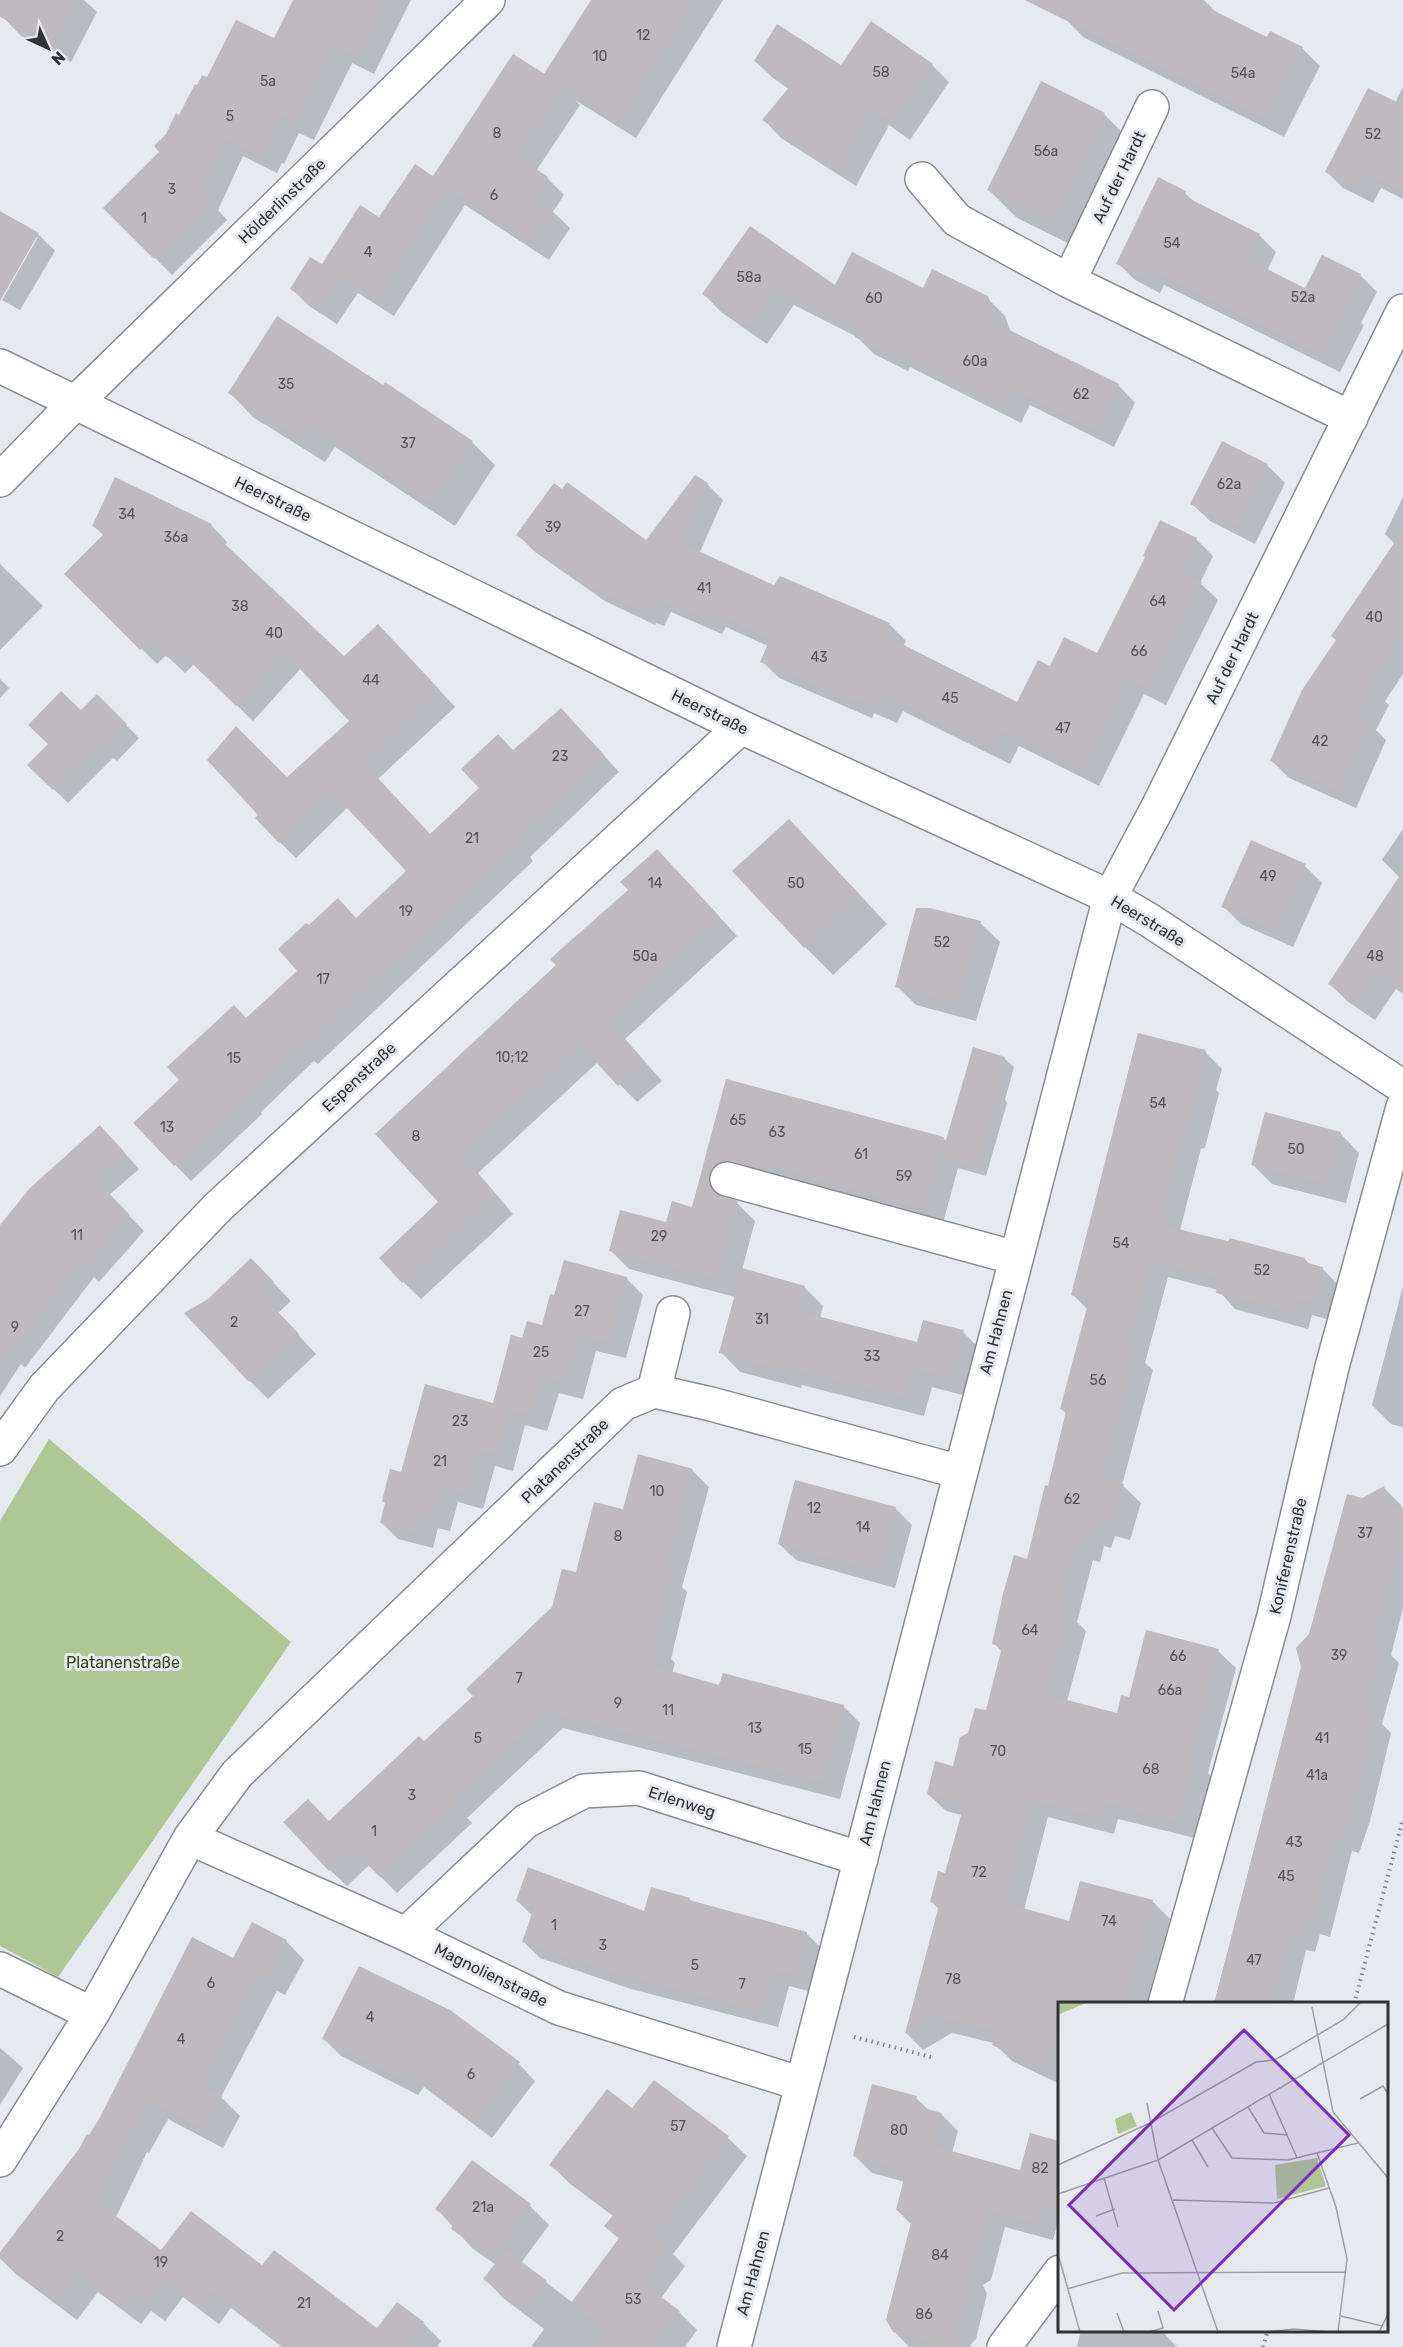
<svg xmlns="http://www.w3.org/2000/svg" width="1403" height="2347" viewBox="0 0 1403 2347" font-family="Rubik,sans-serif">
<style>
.green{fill:#aec795}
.shadow{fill:#0003}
.building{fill:#bfbabe}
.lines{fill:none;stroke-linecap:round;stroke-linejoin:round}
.minor-casing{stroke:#8a8d92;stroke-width:36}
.path{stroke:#838588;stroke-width:4;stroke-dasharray:1.5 4.5;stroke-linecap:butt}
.minor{stroke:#fff;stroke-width:33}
.labels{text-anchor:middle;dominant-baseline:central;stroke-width:6;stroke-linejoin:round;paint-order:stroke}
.number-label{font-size:14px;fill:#545456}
.street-label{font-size:16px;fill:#313234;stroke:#e6eaef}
.park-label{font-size:16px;fill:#324717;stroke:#e6eaef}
.inset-road{fill:none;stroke:#9ea0a4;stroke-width:1.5}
.view{fill:#7b2cbf;fill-opacity:0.15;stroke:#7b2cbf;stroke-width:3}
.inset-edge{fill:none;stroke:#313234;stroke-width:3}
</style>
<rect width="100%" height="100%" fill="#e6eaef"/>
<path class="green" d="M49 1439 291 1642 58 1977 0 1946V1521Z"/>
<path class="shadow" d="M10 0H84L97 12 71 62 21 36 2 16Z
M295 0H411L374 74 352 63 314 140 299 133 284 164 282 163 277 173 243 156 218 210 227 220 172 275 105 208 161 152 168 135 197 87 275 40Z
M593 0H723L636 138 575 100 580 105 536 171 547 178 564 195 553 212 570 228 549 260 465 205 394 316 358 293 337 324 309 306 292 289 434 178 550 79Z
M1075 0H1204L1218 14 1268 39 1302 48 1320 66 1284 137 1083 37 1066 19Z
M755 61 841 67 932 65 949 82 910 140 889 125 856 186 781 138 764 120 789 89 773 78Z
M1403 87V199L1381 188 1373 203 1343 188 1327 172 1395 103Z
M1104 114 1132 142 1080 249 1017 218 989 190Z
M1185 193 1196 204 1259 235 1276 252 1267 271 1306 290 1360 275 1377 292 1361 323 1364 325 1340 372 1164 285 1160 293 1135 280 1118 263Z
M0 212 38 234 55 251 20 310 2 300 38 237H35L0 298Z
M750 228 835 288 987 298 1005 316 1011 333 1118 385 1135 403 1114 447 1030 405 1021 423 910 367 908 371 874 354 857 337 794 305 767 344 721 312 704 294Z
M230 393 472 442 495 465 455 526 335 447 325 462 253 417Z
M1267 465 1285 483 1255 544 1210 521 1192 504Z
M707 484 723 500 699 554 775 587 889 624 906 641 903 646 1017 704 1051 668 1097 655 1147 558 1161 522 1196 539 1213 556 1200 583 1218 600 1166 705 1144 694 1099 786 1019 746 1010 764 903 711 897 723 874 713 872 718 779 678 762 661 768 646 726 627 722 634 671 612 664 626 656 623 655 625 605 601 535 552 518 535 646 542Z
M1403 497V674L1385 701 1389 705 1376 730 1386 740 1356 808 1289 778 1272 761 1338 640 1395 544 1385 534Z
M211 525 227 542 225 546 344 658 394 642 455 707 378 779 430 835 481 788 514 752 577 726 619 772 530 857 533 861 318 1064 314 1061 261 1112 262 1114 191 1181 135 1123 300 971 309 927 356 919 408 871 348 807 296 858 280 842 287 780 351 721 301 668 253 721 194 664 185 673 166 655 157 664 66 574 104 536 94 526Z
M0 564 43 606 0 650Z
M0 679 9 688 0 698Z
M97 696 139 738 117 761 113 758 68 803 29 765Z
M1403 829V994L1396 989 1375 1020 1347 1001 1329 983 1399 877 1382 860Z
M817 849 887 924 833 975 805 947Z
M1305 866 1322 883 1293 947 1241 924 1223 906Z
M675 869 737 936 625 1039 662 1081 637 1102 598 1062 478 1173 513 1214 421 1299 403 1282 440 1202 377 1134Z
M980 923 1000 942 976 1021 916 1005 897 986Z
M1205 1052 1222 1069 1216 1090 1219 1093 1205 1148 1201 1149 1180 1230 1305 1259 1311 1266 1322 1268 1339 1286 1330 1320 1312 1315 1308 1329 1235 1309 1218 1290 1168 1277 1145 1363 1153 1370 1122 1485 1141 1503 1130 1540 1115 1536 1111 1548 1104 1546 1100 1562 1093 1560 1077 1622 1086 1631 1067 1701 1118 1715 1130 1698 1218 1651 1236 1668 1208 1773 1211 1777 1195 1838 1118 1819 1114 1834 1048 1817 1024 1910 1071 1923 1153 1902 1170 1919 1147 2004H1060V2084L1012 2061 994 2043 952 2033 923 2050 906 2033 939 1909 932 1902 946 1875 962 1815 946 1811 928 1794 954 1768 970 1734 987 1712 1002 1652 994 1643 1028 1561 1049 1488 1066 1414 1061 1408 1088 1310 1072 1294Z
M1004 1058 1014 1067 1005 1100 1007 1103 986 1176 958 1168 942 1227 726 1193 727 1200 737 1203 755 1221 742 1270 804 1287 823 1306 820 1319 918 1344 963 1332 982 1351 970 1397 932 1387 924 1416 802 1385 801 1388 740 1372 721 1352 735 1297 629 1269 611 1251 667 1223 693 1208 727 1081 943 1138 947 1142Z
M1340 1133 1359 1153 1346 1203 1272 1184 1253 1165Z
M115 1142 139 1169 109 1195 144 1231 99 1282 94 1277 25 1368 21 1364 0 1396V1228Z
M269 1278 291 1301 278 1313 316 1354 268 1399 250 1381 209 1301Z
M626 1278 643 1295 626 1358 596 1351 583 1399 559 1393 547 1431 525 1425 513 1471 495 1466 483 1509 458 1502 450 1531 438 1528 433 1548 398 1539 381 1522 402 1474 495 1404 523 1340Z
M1403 1286V1427L1391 1424 1372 1405Z
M692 1470 709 1487 682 1587 687 1592 671 1659 675 1663 672 1673 720 1687 843 1706 860 1723 840 1799 563 1728 467 1818 472 1823 397 1893 369 1865 347 1886 330 1870V1823L424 1743 475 1696 553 1607 624 1511Z
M1384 1488 1401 1505 1403 1510V1608L1391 1655 1399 1663 1382 1724 1391 1733 1370 1821 1359 1853 1352 1851 1330 1937 1320 1934 1315 1952 1306 1950 1293 2004H1214L1310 1635 1363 1500Z
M895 1508 912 1525 895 1588 796 1560 779 1544Z
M689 1899 692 1903 806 1933 823 1950 812 1992 789 1986 778 2027 631 1989 540 1958 524 1942 533 1916 517 1901 645 1913Z
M286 1941 304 1960 285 1995 277 1991 221 2097 240 2116 223 2148 168 2119 149 2153 147 2152 116 2217 161 2252 263 2267 377 2330 423 2323 441 2341 437 2347H282L231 2308 219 2324 183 2297 165 2321 151 2311 141 2324 98 2292 77 2320 17 2275 0 2258V2254L89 2137 234 1960Z
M324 2039 519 2064 535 2081 492 2138 424 2087 418 2095 341 2056Z
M0 2048 23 2068 0 2105Z
M654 2082 728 2138 747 2156 673 2254 685 2266 661 2298 679 2312 697 2330 685 2347H531L544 2329 503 2298 485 2279 496 2265 472 2248 437 2209 472 2162 530 2206 549 2225 521 2263 573 2303 620 2240 606 2226 613 2216 569 2183 551 2165 632 2110Z
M916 2098 930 2111 941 2114 958 2131 952 2153 1021 2172 1031 2135 1060 2142V2223L1058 2222 1053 2240 1005 2227 991 2280 983 2285 987 2294 976 2339 970 2345 971 2347H909L894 2331 912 2225 897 2210 905 2182 872 2173 855 2156Z
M1081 2330H1161L1177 2347H1077Z"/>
<path class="building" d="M0 0H74L51 44 0 17Z
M293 0H385L357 58 334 47 296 123 282 116 267 148 264 146 259 156 225 140 201 192 211 201 154 259 103 208 159 152 154 146 166 134 176 113 179 115 195 84 197 85 202 75 207 77 236 20 274 38Z
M591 0H695L618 121 544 74Z
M1025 0H1193L1267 37 1270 31 1303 47 1266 120Z
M871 21 933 64 892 123 871 109 838 170 762 120 791 85 754 61 777 24 841 65Z
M513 54 564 86 517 156 548 177 534 197 553 210 531 244 447 188 376 299 340 277 319 308 290 289 310 257 322 264 360 205 379 217 415 164 433 176Z
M1041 81 1105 113 1051 222 987 190Z
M1368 88 1403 105V191L1364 172 1356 187 1325 172Z
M1158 177 1186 191 1184 196 1260 234 1247 259 1305 288 1322 255 1361 274 1345 306 1348 307 1323 357 1147 269 1143 277 1116 264Z
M0 211 39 233 0 301Z
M750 226 835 285 852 252 923 288 932 269 988 296 997 324 1119 384 1096 430 1013 389 1004 406 893 351 890 355 855 337 859 330 776 289 749 327 702 294Z
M277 316 383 385 385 382 473 441 431 504 311 424 301 440 228 393Z
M1222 441 1268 464 1237 527 1190 504Z
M695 475 708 483 680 543 774 585 780 576 890 623 884 635 1017 702 1038 660 1050 666 1064 637 1097 653 1145 557 1143 556 1160 520 1197 538 1180 572 1202 582 1149 690 1127 679 1082 770 1002 730 993 749 886 695 880 707 857 698 855 703 760 662 770 639 709 611 705 619 654 597 648 611 639 607 638 610 586 585 516 535 554 483 562 489 567 482 646 540Z
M115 477 212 524 210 530 344 656 378 624 440 690 363 762 430 834 479 788 461 769 498 734 513 750 561 708 604 755 515 840 519 844 301 1049 298 1046 246 1095 248 1097 174 1166 133 1123 179 1080 167 1067 234 1005 246 1018 297 971 278 949 306 923 309 925 338 898 356 918 406 871 332 792 279 843 255 818 258 815 207 760 236 726 287 777 349 721 285 653 236 706 177 649 168 658 149 640 140 650 64 574 105 533 92 526Z
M1403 530V633L1369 684 1373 687 1359 716 1370 722 1339 792 1270 761 1302 690 1336 640 1331 636Z
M61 691 81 710 97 694 127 724 102 749 99 745 53 790 27 765 48 744 28 725Z
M789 819 860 895 804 948 732 871Z
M1251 840 1306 864 1275 931 1221 907Z
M657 849 720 917 608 1021 645 1062 618 1086 580 1045 461 1155 496 1195 402 1283 379 1258 438 1202 375 1134 556 965 550 959 628 890 620 882Z
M1403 871V990L1378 973 1358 1004 1328 984Z
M916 908H930L981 921 957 1003 895 987Z
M1138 1033 1206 1050 1200 1072 1202 1074 1188 1131 1184 1132 1168 1190 1163 1212 1166 1214 1163 1225 1228 1242 1230 1238 1305 1258 1304 1262 1323 1267 1313 1303 1295 1299 1291 1312 1216 1293 1219 1278 1151 1261 1127 1349 1136 1351 1102 1478 1124 1484 1113 1524 1098 1520 1094 1531 1087 1530 1083 1545 1076 1544 1059 1609 1069 1612 1047 1695 1117 1713 1121 1695 1129 1697 1146 1630 1219 1649 1191 1757 1194 1758 1178 1822 1101 1802 1097 1817 1031 1801 1005 1903 1069 1921 1080 1881 1153 1900 1126 2004H1059V2034L1043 2069 992 2045 996 2032 934 2016 905 2034 939 1905 930 1902 938 1871 945 1873 964 1804 927 1794 935 1761 953 1766 960 1737 968 1733 975 1708 986 1710 1002 1647 992 1644 1003 1594 1014 1555 1027 1559 1045 1485 1048 1486 1066 1411 1060 1409 1089 1300 1071 1295Z
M973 1047 1005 1057 996 1091 999 1092 977 1168 941 1157Z
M726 1079 944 1137 924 1210 767 1165 766 1168 723 1161 714 1165 709 1174V1184L714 1193 738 1201 716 1279 609 1251 620 1210 666 1222 672 1201 692 1207Z
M1265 1112 1341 1132 1327 1185 1251 1165Z
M100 1125 125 1153 95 1179 130 1215 83 1268 78 1264 0 1366V1225L30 1188Z
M251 1258 274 1282 261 1294 299 1334 249 1382 184 1313 208 1299Z
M564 1260 627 1277 609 1343 580 1335 566 1383 542 1377 531 1415 509 1410 497 1455 478 1450 467 1493 441 1486 433 1515 422 1512 416 1533 380 1523 385 1503 382 1501 390 1469 401 1472 425 1384 493 1403 511 1335 522 1338 527 1321 542 1325 550 1294 554 1295Z
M742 1268 805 1286 798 1311 917 1342 923 1320 964 1330 951 1379 913 1369 905 1398 783 1367 782 1370 719 1353Z
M638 1454 693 1469 665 1572 671 1574 654 1644 659 1645 653 1666 719 1685 723 1673 844 1705 823 1783 546 1712 452 1801 456 1805 380 1877 352 1849 329 1871 283 1822 308 1799 329 1821 419 1736 424 1741 473 1696 466 1689 552 1607 562 1569 576 1572 594 1502 623 1509Z
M795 1480 896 1507 879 1572 778 1544Z
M1384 1486 1389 1505 1403 1509V1525L1373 1642 1382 1645 1364 1711 1375 1714 1354 1803 1342 1836 1335 1835 1313 1921 1303 1918 1298 1936 1289 1934 1271 2004H1214L1301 1667 1296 1648 1309 1634 1347 1494 1362 1498Z
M528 1867 644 1911 651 1887 690 1898 689 1900 807 1932 795 1976 772 1970 761 2012 613 1973 522 1942 534 1908 516 1901Z
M252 1922 287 1940 267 1978 258 1973 200 2084 222 2096 205 2130 149 2102 130 2136 128 2134 96 2201 161 2250 191 2211 262 2265 274 2250 377 2328 397 2302 424 2322 404 2347H286L212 2291 200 2307 164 2280 146 2303 132 2293 122 2307 79 2274 58 2303 0 2259V2252L79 2149 87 2134 89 2135 99 2119 192 1937 233 1958Z
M359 1966 450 2010 520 2062 474 2123 407 2071 401 2079 322 2039Z
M654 2080 729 2136 654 2236 667 2246 641 2282 680 2311 653 2347H600L610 2333 571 2303 619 2238 604 2226 614 2214 549 2165 607 2089 632 2108Z
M872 2084 917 2096 915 2106 942 2113 933 2146 1020 2170 1030 2133 1059 2141V2211L1041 2206 1036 2224 988 2211 974 2263 967 2268 971 2276 960 2322 954 2327 962 2347H948L893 2332 886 2320 913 2215 896 2210 906 2171 853 2156Z
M472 2160 531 2204 491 2258 451 2229 454 2223 435 2209Z
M506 2250 547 2281 524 2311 483 2279Z"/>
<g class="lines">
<defs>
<path id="minor" d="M922 179 957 220 1069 281 1351 418
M1069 281 1152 107
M0 366 741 727 1110 897 1149 920 1403 1087
M0 480 75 403 488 0
M727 1179 1016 1258
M654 1391 673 1313
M0 1449 44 1388 218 1207 741 727
M190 1838 406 1934 559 2008 802 2084
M406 1934 526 1821 584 1791 639 1788 861 1859
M0 1969 92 2014
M1165 2004 1274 1616 1332 1367 1403 1107
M0 2160 92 2014 190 1838 237 1774 623 1404 654 1391 711 1404 960 1472
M734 2347 1110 897 1158 807 1403 311
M1004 2347 1060 2272"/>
</defs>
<use href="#minor" class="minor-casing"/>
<path class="path" d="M1354 2004 1403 1819
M854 2037 935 2058
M1263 2347 1268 2330"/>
<use href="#minor" class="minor"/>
</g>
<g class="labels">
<g class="number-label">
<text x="643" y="35">12</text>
<text x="600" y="56">10</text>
<text x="881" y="72">58</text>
<text x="1243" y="73">54a</text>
<text x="268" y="81">5a</text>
<text x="230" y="116">5</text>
<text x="497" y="133">8</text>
<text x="1373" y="134">52</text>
<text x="1046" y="151">56a</text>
<text x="172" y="189">3</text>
<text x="494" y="195">6</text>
<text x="144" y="218">1</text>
<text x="1172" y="243">54</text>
<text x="368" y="252">4</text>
<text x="749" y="277">58a</text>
<text x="1303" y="297">52a</text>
<text x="874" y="298">60</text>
<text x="975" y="361">60a</text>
<text x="286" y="384">35</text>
<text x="1081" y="394">62</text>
<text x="408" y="443">37</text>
<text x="1229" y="484">62a</text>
<text x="127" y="514">34</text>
<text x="553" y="527">39</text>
<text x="176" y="537">36a</text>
<text x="704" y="588">41</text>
<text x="1158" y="601">64</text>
<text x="240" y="606">38</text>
<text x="1374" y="617">40</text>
<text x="274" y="633">40</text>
<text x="1139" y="651">66</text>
<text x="819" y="657">43</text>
<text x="371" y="680">44</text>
<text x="950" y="698">45</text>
<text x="1063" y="728">47</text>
<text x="1320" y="741">42</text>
<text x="560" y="756">23</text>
<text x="472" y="838">21</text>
<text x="1268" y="876">49</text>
<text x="655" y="883">14</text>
<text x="796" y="883">50</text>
<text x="406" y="911">19</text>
<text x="942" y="942">52</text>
<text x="645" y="956">50a</text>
<text x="1375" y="956">48</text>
<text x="323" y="979">17</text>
<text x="512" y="1057">10;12</text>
<text x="234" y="1058">15</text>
<text x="1158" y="1103">54</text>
<text x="738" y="1120">65</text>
<text x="167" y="1127">13</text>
<text x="777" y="1132">63</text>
<text x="416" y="1136">8</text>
<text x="1296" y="1149">50</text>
<text x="861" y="1154">61</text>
<text x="904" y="1176">59</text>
<text x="77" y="1235">11</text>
<text x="659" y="1236">29</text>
<text x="1121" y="1243">54</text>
<text x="1262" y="1270">52</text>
<text x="582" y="1311">27</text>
<text x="762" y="1319">31</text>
<text x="234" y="1322">2</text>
<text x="15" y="1327">9</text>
<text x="541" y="1352">25</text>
<text x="872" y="1356">33</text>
<text x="1098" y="1380">56</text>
<text x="460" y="1421">23</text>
<text x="440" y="1461">21</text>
<text x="657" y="1491">10</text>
<text x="1072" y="1499">62</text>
<text x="814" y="1508">12</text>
<text x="863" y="1527">14</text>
<text x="1365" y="1533">37</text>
<text x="618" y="1536">8</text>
<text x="1030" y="1630">64</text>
<text x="1339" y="1655">39</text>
<text x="1178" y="1656">66</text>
<text x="519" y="1678">7</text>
<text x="1170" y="1690">66a</text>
<text x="618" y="1703">9</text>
<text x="668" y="1710">11</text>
<text x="755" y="1728">13</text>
<text x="478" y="1738">5</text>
<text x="1322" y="1738">41</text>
<text x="805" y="1749">15</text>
<text x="998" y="1751">70</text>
<text x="1151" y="1769">68</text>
<text x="1317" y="1775">41a</text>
<text x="412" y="1795">3</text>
<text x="374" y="1831">1</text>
<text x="1294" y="1842">43</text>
<text x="979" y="1872">72</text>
<text x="1286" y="1876">45</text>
<text x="1109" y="1921">74</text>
<text x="554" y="1925">1</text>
<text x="603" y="1945">3</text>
<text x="1254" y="1960">47</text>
<text x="695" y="1965">5</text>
<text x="953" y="1979">78</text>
<text x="211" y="1983">6</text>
<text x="742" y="1984">7</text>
<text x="370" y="2017">4</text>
<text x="181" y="2039">4</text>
<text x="471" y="2074">6</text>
<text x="678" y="2126">57</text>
<text x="899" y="2130">80</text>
<text x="1040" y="2168">82</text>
<text x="483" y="2207">21a</text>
<text x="60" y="2236">2</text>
<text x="940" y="2255">84</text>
<text x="161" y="2262">19</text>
<text x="633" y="2299">53</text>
<text x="304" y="2303">21</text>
<text x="924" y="2314">86</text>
</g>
<g class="street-label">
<text transform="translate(1119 177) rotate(-64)">Auf der Hardt</text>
<text transform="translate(282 201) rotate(-44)">Hölderlinstraße</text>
<text transform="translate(273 499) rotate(26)">Heerstraße</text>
<text transform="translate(1232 658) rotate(-64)">Auf der Hardt</text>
<text transform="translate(710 712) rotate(26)">Heerstraße</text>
<text transform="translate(1148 921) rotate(31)">Heerstraße</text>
<text transform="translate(359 1077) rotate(-43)">Espenstraße</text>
<text transform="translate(996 1332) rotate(-75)">Am Hahnen</text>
<text transform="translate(565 1461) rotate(-44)">Platanenstraße</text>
<text transform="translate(1288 1556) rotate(-77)">Koniferenstraße</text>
<text transform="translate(682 1802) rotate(18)">Erlenweg</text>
<text transform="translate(875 1803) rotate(-76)">Am Hahnen</text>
<text transform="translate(491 1975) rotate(26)">Magnolienstraße</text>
<text transform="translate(753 2273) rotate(-75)">Am Hahnen</text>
</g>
<g class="park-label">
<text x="123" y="1662">Platanenstraße</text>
</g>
</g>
<g transform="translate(1058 2002)">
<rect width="330" height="330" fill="#e6eaef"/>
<path d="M0 0H30L0 13ZM73 110 79 124 60 132 57 117ZM259 156 268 184 219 197 217 163Z" fill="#aec795"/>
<path class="inset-road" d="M254 5 275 110 330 176M211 92 239 156M302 97 325 84 330 92M89 101 100 158 160 330M190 105 206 131 230 133M154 126 174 156 230 158 300 141M134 138 150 165M259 151 278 205 289 257 280 330M0 163 92 121 198 60 217 58 285 18 303 0M46 176 60 225M0 192 100 158 330 22M115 198 216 201 271 186M38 214 57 207M0 252 22 330M9 287 64 271 288 270M59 311 66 330M283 314 324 324M91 330 105 326 100 309M206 330 236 327 270 330M321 330 330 312"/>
<path class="view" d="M186 28 291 133 116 308 11 203Z"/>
<rect width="330" height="330" class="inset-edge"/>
</g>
<g transform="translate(48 48) rotate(135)" stroke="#e6eaef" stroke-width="4.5" paint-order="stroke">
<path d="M0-4.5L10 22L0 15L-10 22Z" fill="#313234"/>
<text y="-9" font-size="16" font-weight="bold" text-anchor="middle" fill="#313234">N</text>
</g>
</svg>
